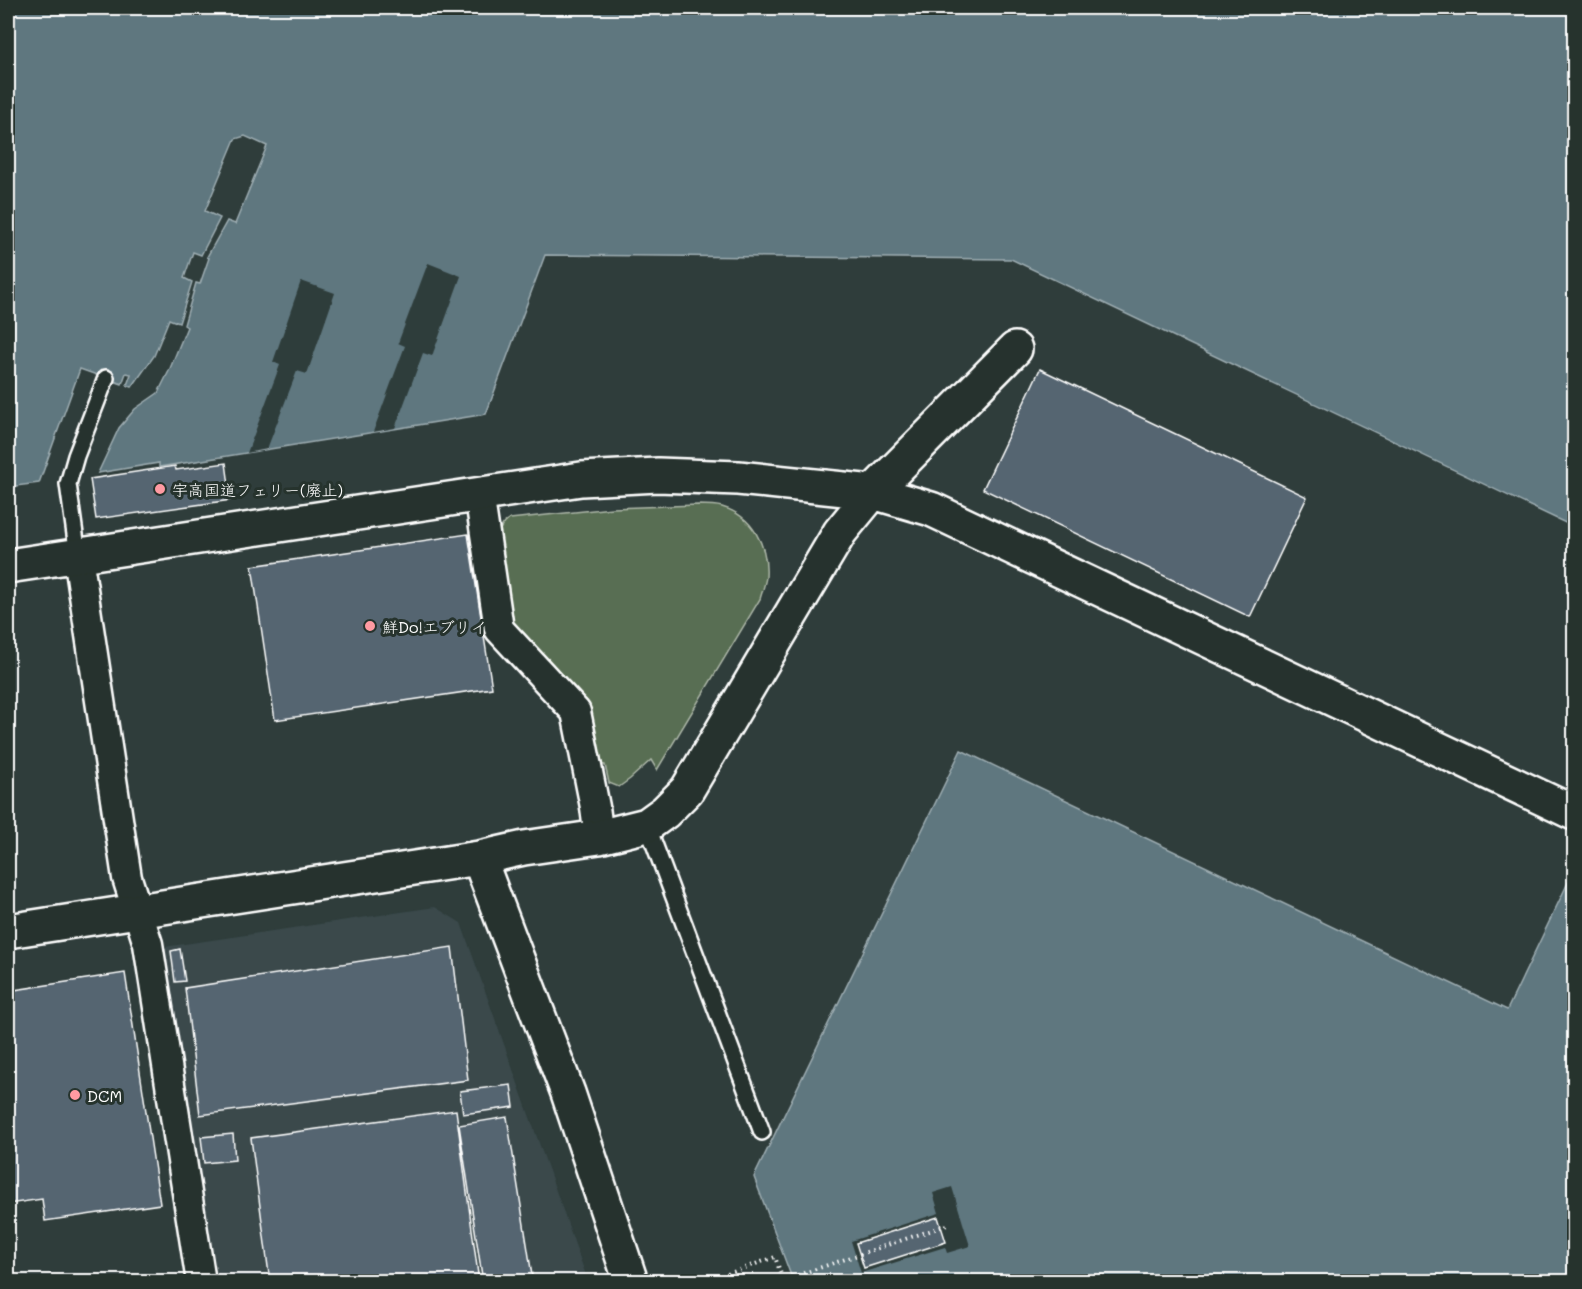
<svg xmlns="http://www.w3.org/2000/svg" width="1582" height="1289" viewBox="0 0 1582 1289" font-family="Mali,'Klee One',sans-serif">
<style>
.built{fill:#3a494b}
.green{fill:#586e52;stroke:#acb6a8;stroke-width:1.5}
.water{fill:#5e777f;stroke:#9eadb2;stroke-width:1.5}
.pier{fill:#2f3d3b}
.building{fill:#556571;stroke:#fff;stroke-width:1.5}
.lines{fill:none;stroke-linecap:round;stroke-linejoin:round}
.service-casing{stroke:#fff;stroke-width:20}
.minor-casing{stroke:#fff;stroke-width:33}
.tertiary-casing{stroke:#fff;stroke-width:38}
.path{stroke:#fff;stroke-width:4;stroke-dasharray:1.5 4.5;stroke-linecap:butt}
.service{stroke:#26332d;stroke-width:15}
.minor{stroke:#26332d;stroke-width:28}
.tertiary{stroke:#26332d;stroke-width:33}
.poi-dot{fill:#ff9aa2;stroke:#26332d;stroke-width:2}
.labels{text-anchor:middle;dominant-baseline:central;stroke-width:6;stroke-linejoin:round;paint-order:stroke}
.poi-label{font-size:16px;fill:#fff;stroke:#26332d;text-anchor:start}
</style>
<rect width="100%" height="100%" fill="#2f3d3b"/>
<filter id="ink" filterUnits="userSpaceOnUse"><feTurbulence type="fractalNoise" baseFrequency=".0167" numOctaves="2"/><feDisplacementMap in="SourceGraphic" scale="12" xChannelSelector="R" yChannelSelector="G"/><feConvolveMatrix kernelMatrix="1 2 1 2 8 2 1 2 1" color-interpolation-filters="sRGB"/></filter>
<g filter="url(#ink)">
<path class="built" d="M435 907 461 923 588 1281H218L164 947Z"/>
<path class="green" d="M698 505C706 505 715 505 722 507 753 516 768 546 766 577 765 584 762 592 760 599L657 770 651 760 630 779 619 787 609 783 605 765 597 764 509 623 499 531 504 523 510 519 612 508Z"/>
<path class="water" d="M8 8H1574V527L1011 259 545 255 486 414 159 467V463L98 473 119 428 135 409 158 393 169 371 187 327 184 325 196 283 200 284 209 258 207 257 227 221 235 224 267 146 245 136 235 139 205 211 220 218 201 255 193 252 184 278 192 282 179 323 169 319 154 356 132 387 127 385 131 374 126 373 122 384 80 369 39 483 8 487Z
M961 750 1507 1010 1574 870V1281H793L754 1177Z"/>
<path class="pier" d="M428 263 461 276 432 356 423 353 395 428 373 432 405 346 398 343Z
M301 281 335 293 307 374 297 371 267 449 247 453 280 365 273 362Z
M952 1187 970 1246 947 1253 945 1247 861 1273 851 1241 939 1213 933 1193Z"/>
<path class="building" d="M1040 369 1307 497 1250 617 983 489Z
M226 463 231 500 96 519 90 479 175 466 176 470Z
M468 534 492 688 275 720 252 566Z
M452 947 468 1080 200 1115 185 988Z
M180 949 185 981 175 982 171 951Z
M125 973 160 1204 45 1221 42 1199 8 1204V991Z
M511 1085 514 1107 463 1114 460 1091Z
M456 1110 479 1282H270L251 1138Z
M507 1117 533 1282H483L459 1125Z
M233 1134 235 1160 204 1163 201 1137Z
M938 1217 946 1242 864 1268 856 1243Z"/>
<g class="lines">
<defs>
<path id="service" d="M78 556 68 484 76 456 106 378
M647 825 762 1132"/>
<path id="minor" d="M479 493 499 629 576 712 595 807 599 837
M78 556 127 878 148 944 201 1282"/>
<path id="tertiary" d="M8 566 581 479 658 475 738 478 873 492 931 509 1574 813
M479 858 568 1093 631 1282
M8 931 479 858 524 848 599 837 647 825 665 812 687 790 840 532 873 492 1015 349"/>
</defs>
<use href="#service" class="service-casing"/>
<use href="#minor" class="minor-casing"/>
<use href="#tertiary" class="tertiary-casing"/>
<path class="path" d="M705 1282 775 1257 783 1280 950 1224"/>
<use href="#service" class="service"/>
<use href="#minor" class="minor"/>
<use href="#tertiary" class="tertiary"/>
</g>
</g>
<g class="poi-dot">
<circle cx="160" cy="489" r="6"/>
<circle cx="370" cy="626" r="6"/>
<circle cx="75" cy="1095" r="6"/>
</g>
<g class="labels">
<g class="poi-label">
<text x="172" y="489">宇高国道フェリー(廃止)</text>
<text x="382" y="626">鮮Do!エブリイ</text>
<text x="87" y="1095">DCM</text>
</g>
</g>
<rect width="1582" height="1289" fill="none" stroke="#26332d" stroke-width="30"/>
<rect x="15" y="15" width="1552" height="1259" fill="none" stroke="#fff" stroke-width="2" filter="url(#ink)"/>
</svg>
